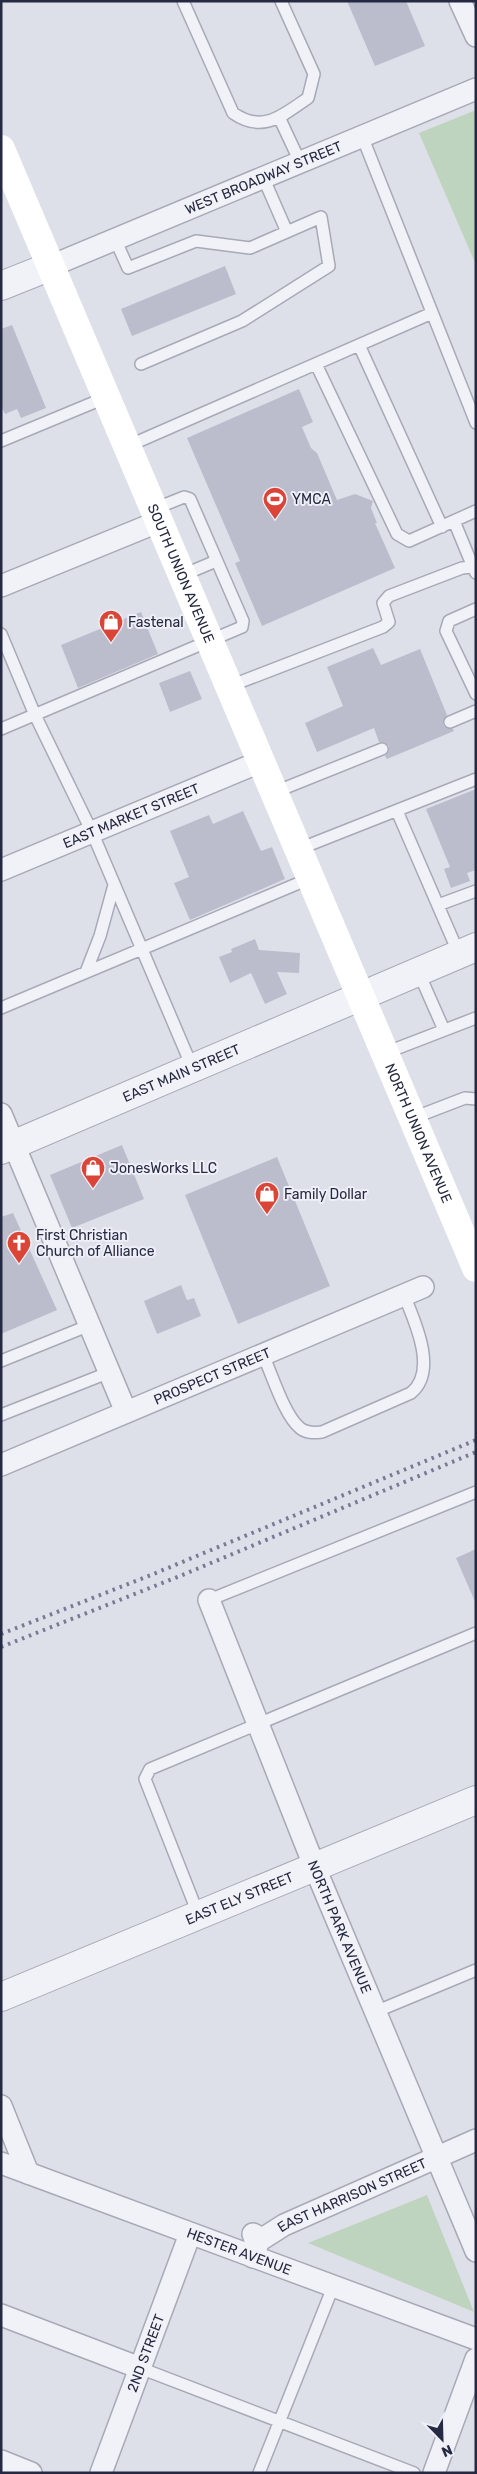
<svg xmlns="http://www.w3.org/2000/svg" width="477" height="2474" viewBox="0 0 477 2474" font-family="Rubik,sans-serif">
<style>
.green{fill:#bfd4bf}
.building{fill:#bbbdcd}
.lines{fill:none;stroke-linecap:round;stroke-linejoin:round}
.service-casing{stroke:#a7a9b7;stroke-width:14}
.minor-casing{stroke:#a7a9b7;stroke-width:24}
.tertiary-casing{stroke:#a7a9b7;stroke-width:30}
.service{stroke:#f1f2f7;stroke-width:11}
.minor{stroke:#f1f2f7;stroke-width:21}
.tertiary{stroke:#f1f2f7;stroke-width:28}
.secondary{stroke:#fff;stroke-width:28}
.rail{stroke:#767a94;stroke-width:4;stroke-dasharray:2.5 5;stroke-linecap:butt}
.labels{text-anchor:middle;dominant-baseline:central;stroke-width:4;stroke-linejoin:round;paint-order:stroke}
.street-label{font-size:14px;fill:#262942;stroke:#eeeff7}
.poi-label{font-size:14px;fill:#262942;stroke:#eeeff7;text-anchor:start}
</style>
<rect width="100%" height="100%" fill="#dee0e9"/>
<path class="green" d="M476 110V265L419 133Z
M427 2195 474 2312 308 2243Z"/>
<path class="building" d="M347 1H406L425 46 375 66Z
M225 266 236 294 132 336 121 309Z
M12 325 46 408 21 418 17 409 5 414 1 406V329Z
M299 389 313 422 302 427 311 448 317 453 337 500 355 494 373 501 371 508 377 523H375L395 568 262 626 235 563 240 561 187 438Z
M141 612 158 654 78 688 61 645Z
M373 648 381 665 420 649 447 715 443 721V725L449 729H453L454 731 387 759 385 756 389 751V746L384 742H379L374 728 317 752 305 723 343 706 327 667Z
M190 671 202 699 170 712 159 683Z
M476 789V870L467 873 470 881 451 888 444 869 450 867 426 809Z
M243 811 261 851 272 847 285 879 190 920 174 883 189 877 170 831 209 815 213 824Z
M255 939 259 950 300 953 299 973 277 972 287 994 265 1004 251 973 230 983 219 957 232 952 231 949Z
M122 1145 144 1199 72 1228 50 1175Z
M277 1157 330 1286 238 1324 185 1195Z
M13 1213 57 1310 1 1334V1217Z
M181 1285 187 1300 194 1298 201 1316 157 1334 144 1301Z
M476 1549V1604L456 1558Z"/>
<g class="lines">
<defs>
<path id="service" d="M183 1 233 113C263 134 283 115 308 98L314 74 281 1
M279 117 300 162
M362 136 476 423
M263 177 287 232
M115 239 128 268 196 241 250 248 321 217 329 266 242 321 141 364
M359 345 442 527
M316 364 397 534 409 541 476 511
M1 441 107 397
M128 446 432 313
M454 521 473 567
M183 575 216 561
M476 609 449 621 446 631 476 694
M1 634 35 715 92 832 193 1069
M230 686 383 627 389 622 383 603 389 596 462 568 473 567 476 573
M450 722 476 711
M1 729 242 627 243 621 190 499 184 497 154 509
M275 792 382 749
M397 811 459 954
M299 849 476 779
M438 905 476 891
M418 971 444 1030
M86 972 100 936 114 885
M1 1008 311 878
M385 1053 476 1018
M413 1118 465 1098 476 1099
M263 1355C272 1374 284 1415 300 1428 306 1433 313 1433 322 1432L411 1393C438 1371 415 1322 404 1295
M1 1361 90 1325
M1 1415 110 1372
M209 1600 476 1492
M199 1916 145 1779 150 1769 476 1633
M375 2012 476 1970
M140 2368 414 2473
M259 2473 333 2287"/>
<g id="minor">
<path d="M460 1 476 36"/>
<path id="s1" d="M51 266 476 89"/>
<path d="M1 586 160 521"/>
<path id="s2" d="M1 870 262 761"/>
<path d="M1 1114 126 1412"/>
<path id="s3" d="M1 1465 423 1287"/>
<path id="s4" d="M209 1600 315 1868 476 2251"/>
<path d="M1 2106 28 2173"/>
<path id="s5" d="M1 2163 476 2339"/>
<path id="s6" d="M253 2257 257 2246 253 2234 262 2239 284 2225 476 2140"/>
<path d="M1 2315 140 2368"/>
<path d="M1 2461 31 2473"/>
<path id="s7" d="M101 2473 190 2234"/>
<path d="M434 2473 476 2359"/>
</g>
<g id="tertiary">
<path d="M1 286 51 266"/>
<path id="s8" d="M1 1150 476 947"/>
<path id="s9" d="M1 1997 476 1800"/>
</g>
</defs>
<use href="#service" class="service-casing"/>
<use href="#minor" class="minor-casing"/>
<use href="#tertiary" class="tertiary-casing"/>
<use href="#service" class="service"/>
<use href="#minor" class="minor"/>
<use href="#tertiary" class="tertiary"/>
<path class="secondary" id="s10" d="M1 149 476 1268"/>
<path class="rail" d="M1 1634 151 1575 476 1440
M1 1647 180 1576 476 1452"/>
</g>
<defs>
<symbol id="stadium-pin" viewBox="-11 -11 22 30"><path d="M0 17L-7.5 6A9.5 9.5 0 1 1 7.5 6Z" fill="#db4537" stroke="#eeeff7"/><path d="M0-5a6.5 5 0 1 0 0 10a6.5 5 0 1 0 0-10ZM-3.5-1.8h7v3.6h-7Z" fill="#fff"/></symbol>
<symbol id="shop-pin" viewBox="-11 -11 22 30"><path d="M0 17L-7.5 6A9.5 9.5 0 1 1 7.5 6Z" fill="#db4537" stroke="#eeeff7"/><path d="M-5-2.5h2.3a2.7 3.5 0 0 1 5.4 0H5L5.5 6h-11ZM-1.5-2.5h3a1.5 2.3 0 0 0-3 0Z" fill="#fff"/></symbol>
<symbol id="church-pin" viewBox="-11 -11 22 30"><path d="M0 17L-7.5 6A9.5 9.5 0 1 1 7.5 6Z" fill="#db4537" stroke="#eeeff7"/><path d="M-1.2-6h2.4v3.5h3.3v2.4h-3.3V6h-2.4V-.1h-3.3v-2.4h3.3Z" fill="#fff"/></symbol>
</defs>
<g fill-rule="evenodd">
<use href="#stadium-pin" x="261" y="485" width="28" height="38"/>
<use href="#shop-pin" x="97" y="608" width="28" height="38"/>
<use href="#shop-pin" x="79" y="1154" width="28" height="38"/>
<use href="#shop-pin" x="253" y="1180" width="28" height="38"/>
<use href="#church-pin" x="5" y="1229" width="28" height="38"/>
</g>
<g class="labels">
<g class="street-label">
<text stroke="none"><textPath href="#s1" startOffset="230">WEST BROADWAY STREET</textPath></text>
<text stroke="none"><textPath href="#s10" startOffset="461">SOUTH UNION AVENUE</textPath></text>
<text stroke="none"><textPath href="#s2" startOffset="141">EAST MARKET STREET</textPath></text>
<text stroke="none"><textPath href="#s8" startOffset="196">EAST MAIN STREET</textPath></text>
<text stroke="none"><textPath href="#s10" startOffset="1069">NORTH UNION AVENUE</textPath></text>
<text stroke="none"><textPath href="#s3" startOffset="229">PROSPECT STREET</textPath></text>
<text stroke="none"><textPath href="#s9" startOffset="258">EAST ELY STREET</textPath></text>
<text stroke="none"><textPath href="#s4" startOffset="352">NORTH PARK AVENUE</textPath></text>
<text stroke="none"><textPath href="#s6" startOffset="135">EAST HARRISON STREET</textPath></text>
<text stroke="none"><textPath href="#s5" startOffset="254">HESTER AVENUE</textPath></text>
<text stroke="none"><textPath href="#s7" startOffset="128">2ND STREET</textPath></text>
</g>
<g class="poi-label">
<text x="292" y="499">YMCA</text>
<text x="128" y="622">Fastenal</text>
<text x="110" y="1168">JonesWorks LLC</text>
<text x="284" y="1194">Family Dollar</text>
<text x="36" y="1235">First Christian<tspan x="36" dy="16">Church of Alliance</tspan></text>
</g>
</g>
<rect width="477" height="2474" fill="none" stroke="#262942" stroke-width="5"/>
<g transform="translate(442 2439) rotate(157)" stroke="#eeeff7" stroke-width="4" paint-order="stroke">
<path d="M0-4L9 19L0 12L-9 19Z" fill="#262942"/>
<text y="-8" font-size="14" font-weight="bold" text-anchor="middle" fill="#262942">N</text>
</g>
</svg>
